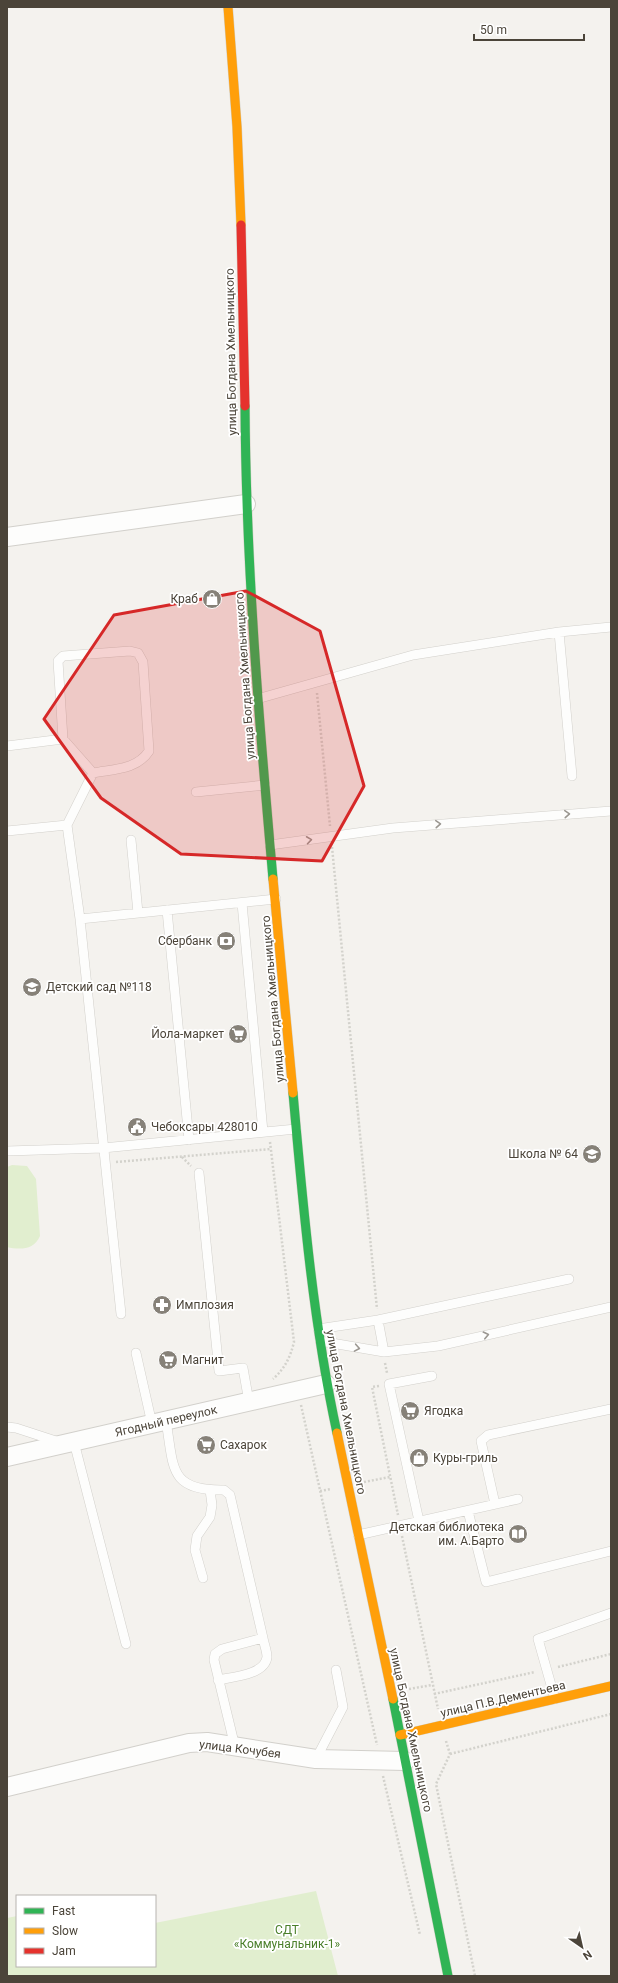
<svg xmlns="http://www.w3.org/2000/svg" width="618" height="1983" viewBox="0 0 618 1983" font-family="Roboto,sans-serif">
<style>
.garden{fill:#e1eecf}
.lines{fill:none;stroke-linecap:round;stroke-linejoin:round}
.lane-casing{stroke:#d2d0cb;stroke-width:10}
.street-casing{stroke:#d2d0cb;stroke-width:20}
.fast-casing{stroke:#d3cfc5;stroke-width:10}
.slow-casing{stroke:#d3cfc5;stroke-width:10}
.jam-casing{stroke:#d3cfc5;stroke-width:10}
.path{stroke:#d3d2cc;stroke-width:2.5;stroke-dasharray:2 2;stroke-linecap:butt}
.lane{stroke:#fdfdfc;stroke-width:9}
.street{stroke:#fdfdfc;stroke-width:18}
.fast{stroke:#30b455;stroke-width:9}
.slow{stroke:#ff9f0a;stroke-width:9}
.jam{stroke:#e5322d;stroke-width:9}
.oneway{stroke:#9b9791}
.marked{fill:#d62828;fill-opacity:0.2;stroke:#d62828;stroke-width:3;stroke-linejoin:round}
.labels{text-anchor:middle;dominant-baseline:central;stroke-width:3.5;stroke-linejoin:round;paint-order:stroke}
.street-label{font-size:12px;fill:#4b4439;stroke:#fff}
.poi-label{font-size:12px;fill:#4b4439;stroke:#fff;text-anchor:start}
.park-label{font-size:12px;fill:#4a7f2a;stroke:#fff}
</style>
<rect width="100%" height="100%" fill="#f4f2ee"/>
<path class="garden" d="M12 1165 27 1166 36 1179 40 1236C34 1250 20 1250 7 1247V1167Z
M316 1891 338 1976H7V1918L17 1916V1966H155V1923Z"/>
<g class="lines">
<defs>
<path id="lane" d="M559 632 572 776
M257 699 413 655 559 632 611 627
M7 746 63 739
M93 773 63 739 58 661 63 656 130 651 138 653 143 662 149 751C137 770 113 769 93 773L67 825 80 919 121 1314
M196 792 265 785
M7 831 67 825
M131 840 138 913
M270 845 393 828 611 811
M242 903 263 1132
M167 910 189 1140
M80 919 276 899
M7 1151 103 1148 296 1129
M199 1173 219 1371 243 1368 249 1402
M378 1320 384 1352
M318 1329 378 1320 569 1279
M320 1341 384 1352 438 1346 611 1307
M136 1353 152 1424
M166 1421C174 1467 168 1491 224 1490L230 1495 263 1638 222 1649 215 1654 214 1660 235 1747
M7 1427 16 1428 59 1442
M74 1442 126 1644
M495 1504 481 1441 488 1435 611 1409
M468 1511 486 1582 611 1551
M419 1521 389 1384 432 1376
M358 1535 518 1499
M203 1578 195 1550 197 1536 210 1517 212 1505 210 1490
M218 1680C232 1677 265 1675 267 1657 267 1651 264 1644 263 1638
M555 1699 538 1639 611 1613
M316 1759 343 1707 336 1670"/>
<path id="street" d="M7 537 246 504
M7 1457 326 1384
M7 1787 189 1743 207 1742 316 1759 405 1761"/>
<path id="fast" d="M245 406C246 565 259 721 273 879
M293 1093C303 1206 313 1322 337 1433
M393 1699 448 1976"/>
<path id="slow" d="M228 7 237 127 241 225
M273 879 293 1093
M337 1433 393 1699
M400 1735 611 1686"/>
<path id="jam" d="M241 225 245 406"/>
</defs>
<use href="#lane" class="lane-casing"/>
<use href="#street" class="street-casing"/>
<use href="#fast" class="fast-casing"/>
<use href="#slow" class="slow-casing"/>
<use href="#jam" class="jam-casing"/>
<path class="path" d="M317 693 330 826
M332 847 377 1309
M270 1142 294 1342C290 1358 285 1368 273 1379
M182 1157 191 1166
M116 1162 271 1149
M385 1363 387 1373
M379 1386 372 1387 398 1515
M301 1405 377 1745
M364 1482 390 1477
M320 1491 331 1489
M402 1536 438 1709
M558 1667 611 1654
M409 1689 432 1685
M434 1694 535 1672
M446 1741 450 1754 436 1784 475 1976
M450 1754 611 1714
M383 1776 420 1935"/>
<use href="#lane" class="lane"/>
<use href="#street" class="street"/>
<use href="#fast" class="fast"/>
<use href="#slow" class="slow"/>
<use href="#jam" class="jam"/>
</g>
<defs><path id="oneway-chevron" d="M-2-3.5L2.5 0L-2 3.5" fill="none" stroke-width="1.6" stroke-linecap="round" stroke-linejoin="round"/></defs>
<g class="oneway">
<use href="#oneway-chevron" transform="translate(567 814) rotate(-4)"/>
<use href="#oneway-chevron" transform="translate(438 824) rotate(-4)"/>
<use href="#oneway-chevron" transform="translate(309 840) rotate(-8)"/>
<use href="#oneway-chevron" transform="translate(486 1335) rotate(-13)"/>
<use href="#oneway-chevron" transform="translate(357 1348) rotate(10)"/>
</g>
<path class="marked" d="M246 591 320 631 364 786 322 861 181 854 101 798 44 719 114 615Z"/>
<defs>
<symbol id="shop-disc" viewBox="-11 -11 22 22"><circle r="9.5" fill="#868178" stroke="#fff"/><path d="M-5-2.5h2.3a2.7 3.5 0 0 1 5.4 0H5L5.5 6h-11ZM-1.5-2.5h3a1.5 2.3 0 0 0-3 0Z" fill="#fff"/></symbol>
<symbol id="bank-disc" viewBox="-11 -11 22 22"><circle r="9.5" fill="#868178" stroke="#fff"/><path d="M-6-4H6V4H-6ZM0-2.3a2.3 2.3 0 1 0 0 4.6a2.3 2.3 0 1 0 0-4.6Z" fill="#fff"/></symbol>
<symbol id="school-disc" viewBox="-11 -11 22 22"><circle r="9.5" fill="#868178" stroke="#fff"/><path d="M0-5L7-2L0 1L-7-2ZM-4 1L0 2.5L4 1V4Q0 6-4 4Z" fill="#fff"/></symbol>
<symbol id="supermarket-disc" viewBox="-11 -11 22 22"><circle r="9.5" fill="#868178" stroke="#fff"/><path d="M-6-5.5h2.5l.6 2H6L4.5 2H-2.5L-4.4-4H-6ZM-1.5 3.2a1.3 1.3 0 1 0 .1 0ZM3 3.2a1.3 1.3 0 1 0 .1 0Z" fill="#fff"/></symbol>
<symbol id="civic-disc" viewBox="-11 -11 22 22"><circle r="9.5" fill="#868178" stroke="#fff"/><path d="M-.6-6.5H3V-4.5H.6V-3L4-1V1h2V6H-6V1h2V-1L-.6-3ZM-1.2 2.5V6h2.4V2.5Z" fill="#fff"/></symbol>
<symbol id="pharmacy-disc" viewBox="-11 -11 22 22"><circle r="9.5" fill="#868178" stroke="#fff"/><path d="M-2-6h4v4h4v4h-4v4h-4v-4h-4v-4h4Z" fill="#fff"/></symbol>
<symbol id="library-disc" viewBox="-11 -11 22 22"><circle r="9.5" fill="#868178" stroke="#fff"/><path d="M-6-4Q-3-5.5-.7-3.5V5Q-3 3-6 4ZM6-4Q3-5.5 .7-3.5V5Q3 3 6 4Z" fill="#fff"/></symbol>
</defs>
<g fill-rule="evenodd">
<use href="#shop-disc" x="201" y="588" width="22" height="22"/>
<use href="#bank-disc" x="215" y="930" width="22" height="22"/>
<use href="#school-disc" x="21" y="976" width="22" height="22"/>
<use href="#supermarket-disc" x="227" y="1023" width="22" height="22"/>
<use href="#civic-disc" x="126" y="1116" width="22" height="22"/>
<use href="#school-disc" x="581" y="1143" width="22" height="22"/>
<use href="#pharmacy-disc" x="151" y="1294" width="22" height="22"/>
<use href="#supermarket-disc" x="157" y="1349" width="22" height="22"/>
<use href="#supermarket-disc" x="399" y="1400" width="22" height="22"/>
<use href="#supermarket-disc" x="195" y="1434" width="22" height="22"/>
<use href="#shop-disc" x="408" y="1447" width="22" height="22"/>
<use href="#library-disc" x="507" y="1523" width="22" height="22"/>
</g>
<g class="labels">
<g class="street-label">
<text transform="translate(231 352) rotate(-91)">улица Богдана Хмельницкого</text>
<text transform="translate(245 676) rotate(-94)">улица Богдана Хмельницкого</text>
<text transform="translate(273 999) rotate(-95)">улица Богдана Хмельницкого</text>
<text transform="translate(346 1412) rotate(79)">улица Богдана Хмельницкого</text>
<text transform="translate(166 1421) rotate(-13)">Ягодный переулок</text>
<text transform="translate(503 1699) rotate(-13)">улица П.В.Дементьева</text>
<text transform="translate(411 1730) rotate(78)">улица Богдана Хмельницкого</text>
<text transform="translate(240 1749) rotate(7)">улица Кочубея</text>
</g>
<g class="poi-label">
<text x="198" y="599" text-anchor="end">Краб</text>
<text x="212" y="941" text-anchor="end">Сбербанк</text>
<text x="46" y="987">Детский сад №118</text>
<text x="224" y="1034" text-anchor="end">Йола-маркет</text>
<text x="151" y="1127">Чебоксары 428010</text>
<text x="578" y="1154" text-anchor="end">Школа № 64</text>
<text x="176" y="1305">Имплозия</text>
<text x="182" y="1360">Магнит</text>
<text x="424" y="1411">Ягодка</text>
<text x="220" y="1445">Сахарок</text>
<text x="433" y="1458">Куры-гриль</text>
<text x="504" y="1527" text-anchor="end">Детская библиотека<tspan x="504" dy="14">им. А.Барто</tspan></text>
</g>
<g class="park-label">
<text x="287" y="1930">СДТ<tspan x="287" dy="14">«Коммунальник-1»</tspan></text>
</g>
</g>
<rect width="618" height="1983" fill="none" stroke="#4b4439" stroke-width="16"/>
<rect x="16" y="1895" width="140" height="72" fill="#ffffff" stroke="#b7b4b0"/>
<rect x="24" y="1908" width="20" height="6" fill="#30b455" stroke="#b7b4b0"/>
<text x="52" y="1915" font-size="12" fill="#4b4439">Fast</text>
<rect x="24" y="1928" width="20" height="6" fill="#ff9f0a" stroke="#b7b4b0"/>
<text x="52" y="1935" font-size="12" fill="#4b4439">Slow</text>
<rect x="24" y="1948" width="20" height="6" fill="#e5322d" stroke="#b7b4b0"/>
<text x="52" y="1955" font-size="12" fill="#4b4439">Jam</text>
<g transform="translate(582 1947) rotate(146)" stroke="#ffffff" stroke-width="3" paint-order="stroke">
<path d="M0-3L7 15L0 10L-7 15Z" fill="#4b4439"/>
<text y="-6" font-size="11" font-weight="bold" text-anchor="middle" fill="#4b4439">N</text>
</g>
<path d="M474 34v6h110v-6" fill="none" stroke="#4b4439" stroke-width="2"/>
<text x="480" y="34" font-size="12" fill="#4b4439" stroke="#ffffff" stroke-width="3" paint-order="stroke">50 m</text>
</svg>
